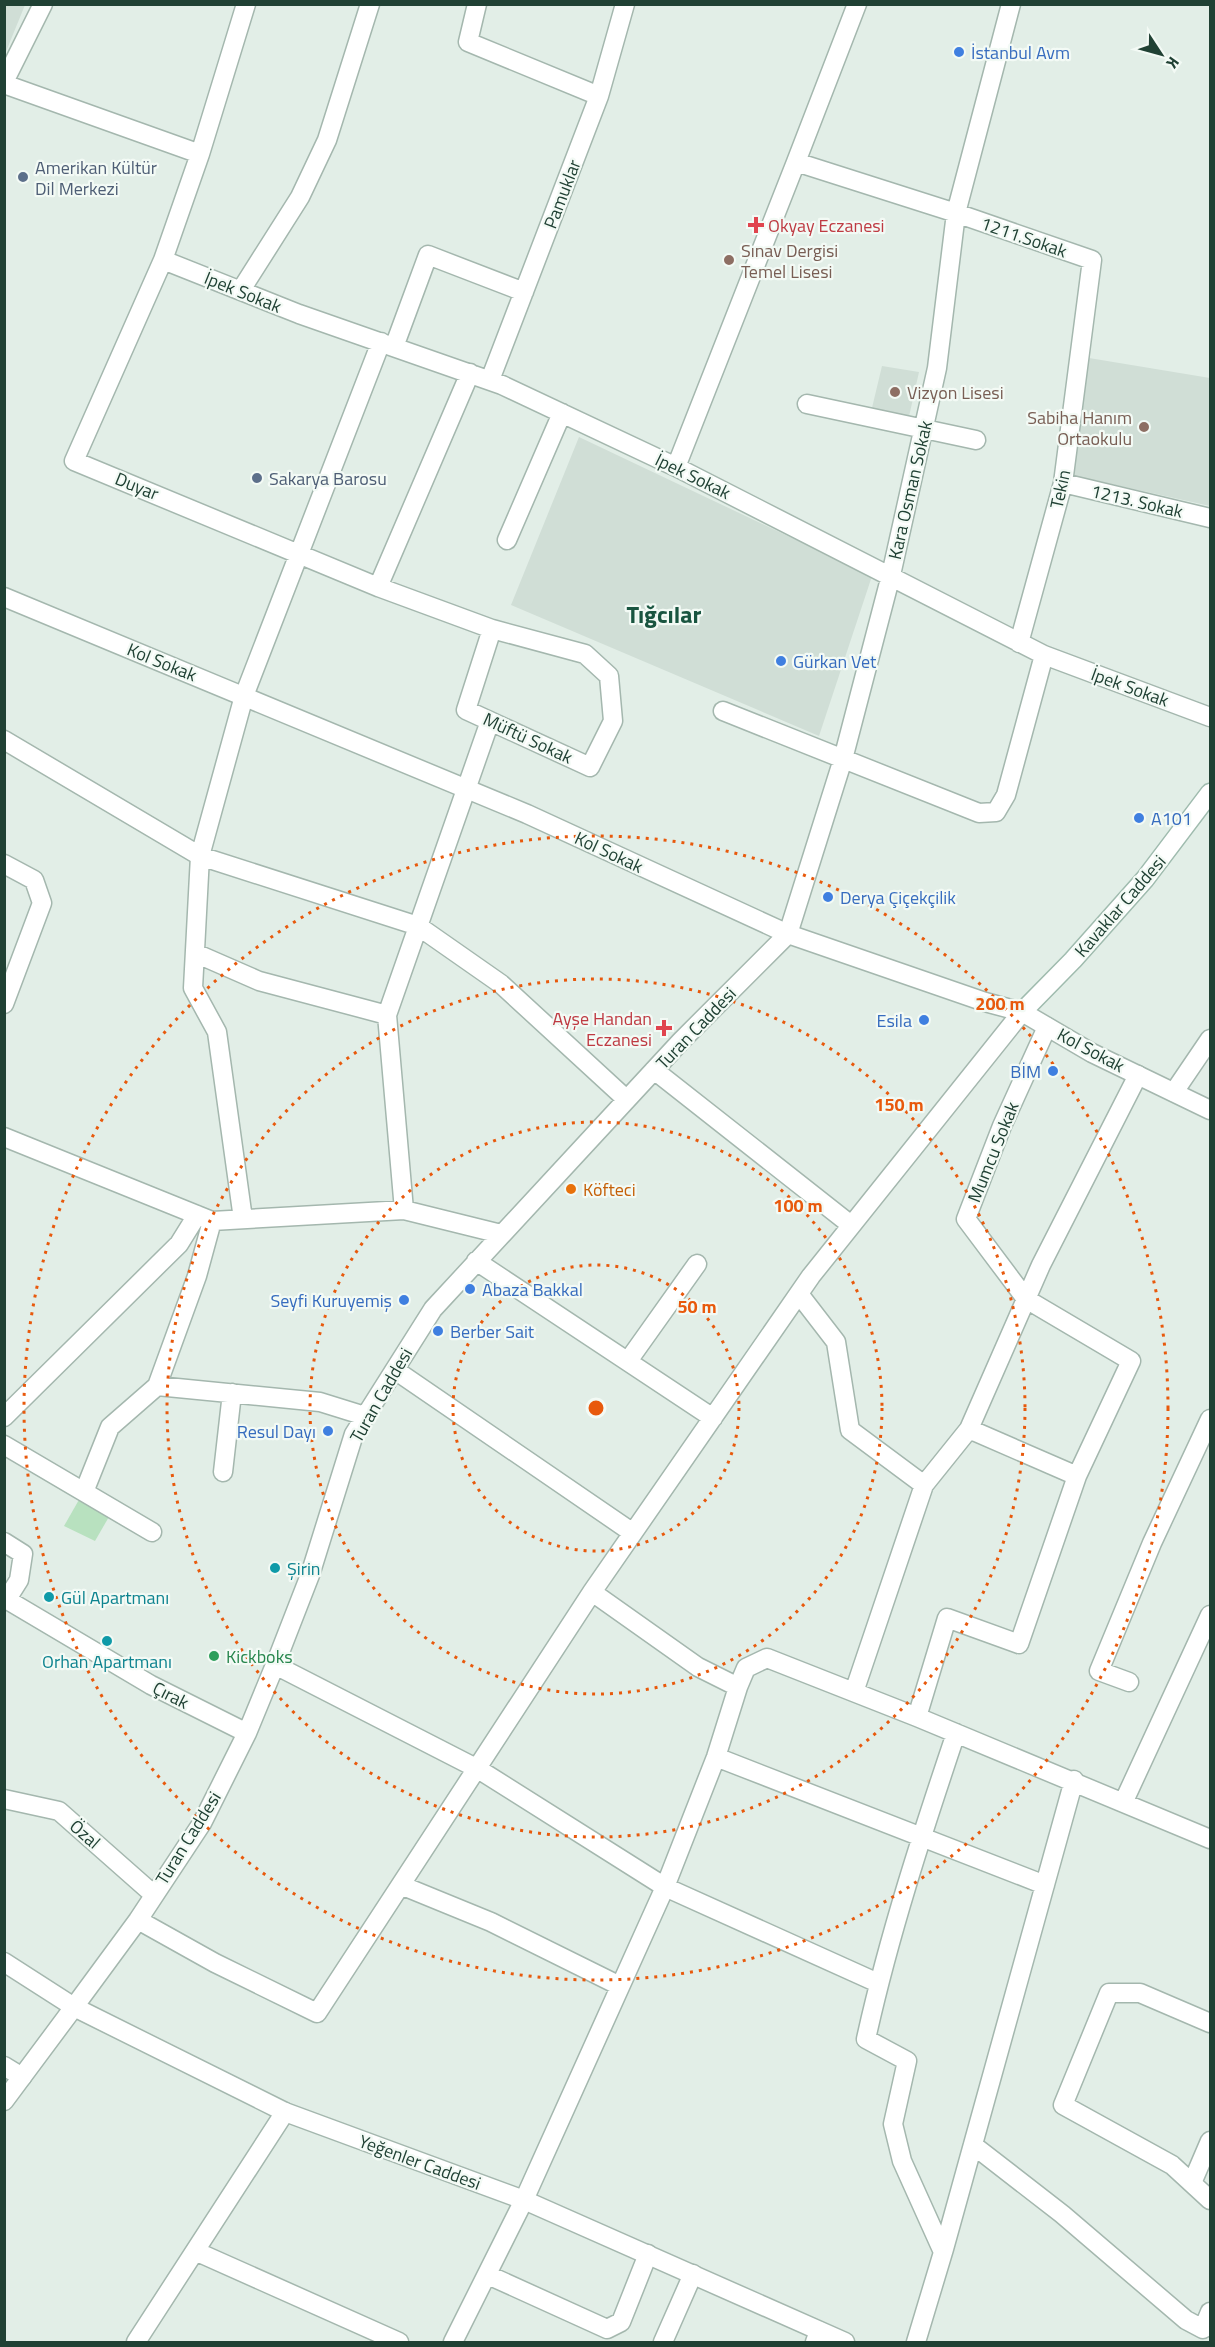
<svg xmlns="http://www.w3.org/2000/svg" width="1215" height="2347" viewBox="0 0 1215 2347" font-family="'Titillium Web',sans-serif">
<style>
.built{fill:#d0ded6}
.grass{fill:#b8e1bf}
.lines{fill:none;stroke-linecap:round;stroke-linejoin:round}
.minor-casing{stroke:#a4b7ae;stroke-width:21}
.tertiary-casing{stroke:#a4b7ae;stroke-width:21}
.secondary-casing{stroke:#9fbbae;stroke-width:21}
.minor{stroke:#fff;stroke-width:18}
.tertiary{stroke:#fff;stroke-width:18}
.secondary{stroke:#fff;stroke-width:18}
.ring{fill:none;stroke:#e8590c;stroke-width:3;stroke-dasharray:3 6}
.shop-dot{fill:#3f7fe0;stroke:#f3faf5;stroke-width:2}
.service-dot{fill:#5c6f8a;stroke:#f3faf5;stroke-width:2}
.health-dot{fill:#e0444e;stroke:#f3faf5;stroke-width:2}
.education-dot{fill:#8d6e63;stroke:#f3faf5;stroke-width:2}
.food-dot{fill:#e8710a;stroke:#f3faf5;stroke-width:2}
.culture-dot{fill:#0f9aa8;stroke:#f3faf5;stroke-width:2}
.leisure-dot{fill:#2e9e5b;stroke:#f3faf5;stroke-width:2}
.labels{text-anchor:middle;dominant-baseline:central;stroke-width:4.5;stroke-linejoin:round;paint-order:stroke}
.shop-label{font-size:18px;fill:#366cbe;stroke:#f3faf5;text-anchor:start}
.service-label{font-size:18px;fill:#4e5e75;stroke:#f3faf5;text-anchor:start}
.street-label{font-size:18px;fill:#204134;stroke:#f3faf5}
.health-label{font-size:18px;fill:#be3a42;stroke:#f3faf5;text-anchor:start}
.education-label{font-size:18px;fill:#785e54;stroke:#f3faf5;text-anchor:start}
.food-label{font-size:18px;fill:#c56008;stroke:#f3faf5;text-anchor:start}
.culture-label{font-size:18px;fill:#0d838f;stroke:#f3faf5;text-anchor:start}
.leisure-label{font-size:18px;fill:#27864d;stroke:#f3faf5;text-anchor:start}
.district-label{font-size:24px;font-weight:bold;fill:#195540;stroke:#f3faf5}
.centre{fill:#e8590c;stroke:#f3faf5;stroke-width:3}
.ring-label{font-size:18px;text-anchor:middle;font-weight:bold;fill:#e8590c;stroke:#f3faf5;stroke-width:4.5;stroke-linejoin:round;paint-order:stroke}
</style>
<rect width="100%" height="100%" fill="#e2eee7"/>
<path class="built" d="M5 4 25 5 5 54 4 5Z
M1089 358 1210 378V506L1071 475Z
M882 366 919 372 908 421 871 412Z
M579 437 872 576 819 736 511 605Z"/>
<path class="grass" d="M80 1498 110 1515 95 1541 64 1526Z"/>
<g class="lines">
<defs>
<path id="minor" d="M477 4 468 42 599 96
M4 82 43 4
M4 84 200 154 163 260 74 461 378 587 492 629 585 654 609 676 613 721 590 767 466 710 492 629
M200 154 246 4
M796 162 857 4
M163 260 299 314 502 385 676 467 1044 655 1210 717
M241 290 300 197 327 140 370 4
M394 347 428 255 524 292
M490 380 599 96 625 4
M807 404 976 440
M676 467 796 162 956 213 1092 260 1063 483 1019 643
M1063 483 1210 518
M507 540 562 413
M378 587 470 373
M723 711 979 813 996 812 1006 795 1044 655
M4 740 200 856 418 926 501 984 626 1099
M4 864 34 880 42 903 4 1004
M195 953 259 981 387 1015
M654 1070 851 1225
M1174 1092 1210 1039
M4 1137 212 1221 404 1210 501 1234
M404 1210 387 1015 490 721
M243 1219 217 1032 193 988 200 856 244 696 381 342
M476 1261 713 1418
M799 1294 836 1342 850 1430 924 1485
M628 1361 697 1264
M395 1370 633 1533
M157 1386 320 1402 365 1416
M4 1417 179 1244 197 1215
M969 1429 1077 1476
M4 1445 152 1532
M223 1472 232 1393
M84 1492 110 1427 157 1386 197 1276 212 1221
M4 1542 23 1554 19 1580 7 1599
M592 1592 698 1667 738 1687
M4 1598 151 1685 247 1733
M275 1665 478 1769 665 1887 878 1983
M1129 1682 1099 1671 1152 1543 1210 1419
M854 1692 924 1485 969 1429 1041 1265 1138 1075
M917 1717 947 1618 1019 1644 1077 1476 1131 1361 1026 1299 966 1219 1002 1126 1047 1027
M716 1757 1045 1885
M4 1799 59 1811 153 1894
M1124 1801 1210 1615
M403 1886 491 1922 620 1986
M138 1920 215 1963 317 2013 592 1592 811 1276 1022 1012
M74 2007 138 1920 202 1823 247 1733 275 1665 310 1575 354 1434 433 1309 681 1041 788 934 843 759 891 575 937 368 956 213 1011 4
M1210 2023 1140 1993H1109L1063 2105 1172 2165 1210 2200
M4 2066 22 2077
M973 2145 1062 2214 1186 2320 1203 2329 1210 2312
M1192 2183 1210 2141
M195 2251 399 2342
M943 2252 902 2161 893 2124 907 2061 866 2039C889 1935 922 1834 956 1733
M488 2275 607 2329 621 2322 648 2254
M136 2342 285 2112
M453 2342 524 2200 665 1887 716 1757 738 1687 746 1668 767 1658 917 1717 1210 1839
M663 2342 693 2274
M815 2342 819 2331
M916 2342 944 2249 1074 1780"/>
<path id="tertiary" d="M4 597 527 814 788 934 985 1002 1022 1012 1092 1053 1210 1110
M4 1962 74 2007 285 2112 524 2200 845 2342
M4 2101 74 2007"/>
<path id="secondary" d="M1022 1012 1073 960 1145 879 1210 793"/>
</defs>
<use href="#minor" class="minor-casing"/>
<use href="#tertiary" class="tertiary-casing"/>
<use href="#secondary" class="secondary-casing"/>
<use href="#minor" class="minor"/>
<use href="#tertiary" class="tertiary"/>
<use href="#secondary" class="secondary"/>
</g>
<g class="ring">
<circle cx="596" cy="1408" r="143"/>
<circle cx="596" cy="1408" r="286"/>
<circle cx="596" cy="1408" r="429"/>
<circle cx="596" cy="1408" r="572"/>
</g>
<g class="shop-dot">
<circle cx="959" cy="52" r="6"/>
<circle cx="781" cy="661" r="6"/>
<circle cx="1139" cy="818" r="6"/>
<circle cx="828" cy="897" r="6"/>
<circle cx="924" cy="1020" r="6"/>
<circle cx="1053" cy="1071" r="6"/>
<circle cx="470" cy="1289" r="6"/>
<circle cx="404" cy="1300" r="6"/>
<circle cx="438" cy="1331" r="6"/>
<circle cx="328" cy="1431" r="6"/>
</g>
<g class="service-dot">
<circle cx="23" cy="177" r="6"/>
<circle cx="257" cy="478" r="6"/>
</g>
<g class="health-dot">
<path d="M753 216h6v6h6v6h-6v6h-6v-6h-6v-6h6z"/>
<path d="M661 1019h6v6h6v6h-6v6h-6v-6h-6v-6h6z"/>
</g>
<g class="education-dot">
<circle cx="729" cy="260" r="6"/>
<circle cx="895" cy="392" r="6"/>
<circle cx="1144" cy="427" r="6"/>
</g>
<circle class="food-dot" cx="571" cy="1189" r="6"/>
<g class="culture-dot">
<circle cx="275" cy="1568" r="6"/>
<circle cx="49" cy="1597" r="6"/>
<circle cx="107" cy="1641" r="6"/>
</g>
<circle class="leisure-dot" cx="214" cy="1656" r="6"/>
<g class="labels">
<g class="shop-label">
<text x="971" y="52">İstanbul Avm</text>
<text x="793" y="661">Gürkan Vet</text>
<text x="1151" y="818">A101</text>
<text x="840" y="897">Derya Çiçekçilik</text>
<text x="912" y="1020" text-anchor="end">Esila</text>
<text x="1041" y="1071" text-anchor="end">BİM</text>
<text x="482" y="1289">Abaza Bakkal</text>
<text x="392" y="1300" text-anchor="end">Seyfi Kuruyemiş</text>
<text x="450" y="1331">Berber Sait</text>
<text x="316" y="1431" text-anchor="end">Resul Dayı</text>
</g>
<g class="service-label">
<text x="35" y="167">Amerikan Kültür<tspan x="35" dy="21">Dil Merkezi</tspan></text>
<text x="269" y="478">Sakarya Barosu</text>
</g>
<g class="street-label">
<text transform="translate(562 194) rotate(-69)">Pamuklar</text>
<text transform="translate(1024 237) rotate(19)">1211.Sokak</text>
<text transform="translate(243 292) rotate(22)">İpek Sokak</text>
<text transform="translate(693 476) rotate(26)">İpek Sokak</text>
<text transform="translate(137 486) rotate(22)">Duyar</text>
<text transform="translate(1060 489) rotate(-78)">Tekin</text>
<text transform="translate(910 490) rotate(-77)">Kara Osman Sokak</text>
<text transform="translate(1137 501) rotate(13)">1213. Sokak</text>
<text transform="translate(162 662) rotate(22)">Kol Sokak</text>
<text transform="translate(1130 687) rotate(20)">İpek Sokak</text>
<text transform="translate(528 738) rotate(25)">Müftü Sokak</text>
<text transform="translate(609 852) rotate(25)">Kol Sokak</text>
<text transform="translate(1120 906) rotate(-49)">Kavaklar Caddesi</text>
<text transform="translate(696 1028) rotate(-46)">Turan Caddesi</text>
<text transform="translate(1091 1050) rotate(28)">Kol Sokak</text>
<text transform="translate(993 1152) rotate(-68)">Mumcu Sokak</text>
<text transform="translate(381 1395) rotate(-60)">Turan Caddesi</text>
<text transform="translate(171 1695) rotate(27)">Çırak</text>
<text transform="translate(85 1834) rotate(41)">Özal</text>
<text transform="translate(188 1838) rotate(-58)">Turan Caddesi</text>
<text transform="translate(420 2162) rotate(20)">Yeğenler Caddesi</text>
</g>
<g class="health-label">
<text x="768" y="225">Okyay Eczanesi</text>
<text x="652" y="1018" text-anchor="end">Ayşe Handan<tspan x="652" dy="21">Eczanesi</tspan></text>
</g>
<g class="education-label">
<text x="741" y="250">Sınav Dergisi<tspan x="741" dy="21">Temel Lisesi</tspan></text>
<text x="907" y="392">Vizyon Lisesi</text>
<text x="1132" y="417" text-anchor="end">Sabiha Hanım<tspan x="1132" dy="21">Ortaokulu</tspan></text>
</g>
<g class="food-label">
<text x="583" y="1189">Köfteci</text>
</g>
<g class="culture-label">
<text x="287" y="1568">Şirin</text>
<text x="61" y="1597">Gül Apartmanı</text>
<text x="107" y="1661" text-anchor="middle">Orhan Apartmanı</text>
</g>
<g class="leisure-label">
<text x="226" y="1656">Kickboks</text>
</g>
<g class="district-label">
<text x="664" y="614">Tığcılar</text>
</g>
</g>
<circle cx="596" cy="1408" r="9" class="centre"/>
<g class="ring-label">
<text x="1000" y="1010">200 m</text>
<text x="899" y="1111">150 m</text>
<text x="798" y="1212">100 m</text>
<text x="697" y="1313">50 m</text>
</g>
<rect width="1215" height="2347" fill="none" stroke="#204134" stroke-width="12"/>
<g transform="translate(1161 54) rotate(126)" stroke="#f3faf5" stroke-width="4.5" paint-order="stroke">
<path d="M0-4.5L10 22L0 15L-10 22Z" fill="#204134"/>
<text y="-9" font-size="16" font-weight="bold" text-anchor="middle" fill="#204134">K</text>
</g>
</svg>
